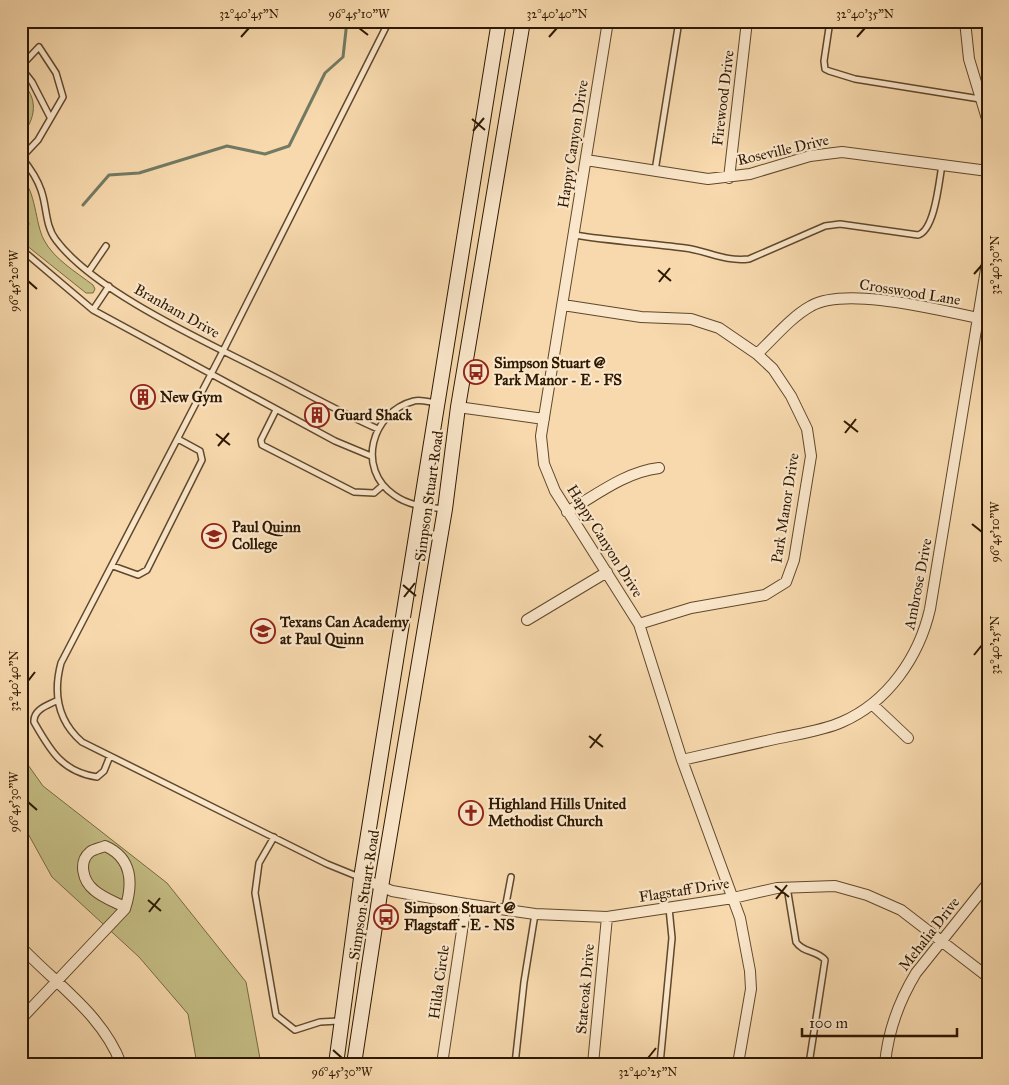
<svg xmlns="http://www.w3.org/2000/svg" width="1009" height="1085" viewBox="0 0 1009 1085" font-family="'IM FELL Great Primer',serif">
<style>
.green{fill:#c4bd84;stroke:#786a42}
.lines{fill:none;stroke-linecap:round;stroke-linejoin:round}
.stream{stroke:#717a63;stroke-width:3}
.lane-casing{stroke:#60482b;stroke-width:8}
.street-casing{stroke:#60482b;stroke-width:12}
.secondary-casing{stroke:#2d1800;stroke-width:16}
.lane{stroke:#fae6ca;stroke-width:5}
.street{stroke:#fae6ca;stroke-width:10}
.secondary{stroke:#fae6ca;stroke-width:14}
.ticks{fill:none;stroke:#2d1800;stroke-width:2}
.labels{text-anchor:middle;dominant-baseline:central;stroke-width:4.5;stroke-linejoin:round;paint-order:stroke}
.street-label{font-size:15px;fill:#2d1800;stroke:#fae6ca}
.poi-label{font-size:15px;font-weight:bold;fill:#2d1800;stroke:#fae6ca;text-anchor:start}
.neatline{fill:none;stroke:#2d1800;stroke-width:2}
.ticks-label{font-size:12px;text-anchor:middle;fill:#2d1800}
</style>
<rect width="100%" height="100%" fill="#f7d9ad"/>
<filter id="stains"><feTurbulence type="fractalNoise" baseFrequency=".004" numOctaves="4"/><feColorMatrix values="0 0 0 0 .2 0 0 0 0 .09 0 0 0 0 .02 0 0 0 .5 -.17"/></filter>
<radialGradient id="worn" r=".72"><stop offset=".6" stop-color="#630" stop-opacity="0"/><stop offset="1" stop-color="#630" stop-opacity=".3"/></radialGradient>
<path class="green" d="M21 82C39 98 36 119 21 136Z
M21 178C36 189 35 224 44 240 54 259 76 272 93 285L95 289 93 293H86L21 241V227L27 229 29 224 21 189Z
M21 494 26 503 25 569 21 578Z
M21 755 43 786 167 883 246 982 261 1064H197L188 1014 139 957 52 877 21 821Z"/>
<g class="lines">
<path class="stream" d="M83 205 109 175 139 173 227 146 265 154 289 146 325 73 343 57 347 21"/>
<defs>
<path id="lane" d="M830 21 824 61 825 69 829 71 855 79 980 99
M21 66 39 47 56 73 63 97 38 140 21 158
M21 68 32 82 50 117
M22 158C30 168 37 178 41 190 47 206 45 226 56 240 94 291 202 340 259 369 299 389 337 411 378 429
M655 171 679 21
M574 235C611 241 648 243 685 248 708 251 725 262 749 259L825 226 840 224 918 235C935 230 939 181 942 165
M21 249 93 310 335 441 371 456
M89 271 106 246
M93 310 109 286
M436 403C429 402 420 399 414 401 371 412 356 469 394 495 409 506 427 507 445 509
M276 410 261 440 262 445 354 492 374 493 382 486
M113 566 138 575 147 570 202 460 200 451 178 439
M58 700C49 705 33 709 34 722 50 750 62 772 97 777L104 771 110 756
M274 837 259 863 255 893 276 1015 295 1030 320 1022 339 1021
M359 877 327 864 82 742C58 721 53 693 61 663L223 351 389 21
M787 887 796 942C803 953 817 950 825 960L809 1064
M505 909 511 877
M515 1064 524 982 535 914
M660 1064 672 938 669 908"/>
<path id="street" d="M608 21 541 436 544 464 555 491 639 624 682 760 740 918 750 971 751 989 738 1064
M965 21 969 59 988 122
M586 160 708 179 750 174 810 156 842 152 988 171
M729 178 747 21
M563 305 641 317 691 319 719 328 757 354 773 369 791 396 807 429 811 456 794 560 786 582 765 595 691 608 639 624
M757 354C774 338 791 317 811 306 847 285 946 312 988 320
M458 407 544 419
M567 512C596 495 625 472 659 468
M527 620 607 572
M873 705 908 738
M682 760C713 753 744 746 775 739 797 734 822 731 842 722 888 702 919 657 930 609L988 257
M361 878 392 891 466 904 535 914 607 917 733 898 777 888 835 886 867 895 901 910 988 977
M21 947C56 984 103 1015 121 1064
M21 1019 125 909C133 884 133 858 105 846 101 848 94 849 90 852 78 862 83 881 94 890 103 898 115 902 125 907
M442 1064 466 904
M593 1064 607 917
M885 1064C888 1031 899 1001 916 973L988 883"/>
<path id="secondary" d="M336 1064 361 878 499 21
M354 1064 381 887 445 509 458 407 523 21"/>
</defs>
<use href="#lane" class="lane-casing"/>
<use href="#street" class="street-casing"/>
<use href="#secondary" class="secondary-casing"/>
<use href="#lane" class="lane"/>
<use href="#street" class="street"/>
<use href="#secondary" class="secondary"/>
</g>
<path class="ticks" d="M359 28 368 35M241 37 249 28M549 37 557 28M857 37 865 28M472 119 485 130M473 131 484 118M658 270 671 281M974 274 982 265M28 281 37 289M659 282 670 268M844 421 858 432M845 433 856 419M216 434 230 445M218 446 229 433M972 524 982 532M403 585 416 596M404 597 415 583M974 655 982 645M28 681 35 672M589 736 603 747M590 748 601 734M28 802 37 810M775 886 789 897M776 899 787 885M148 900 161 911M149 912 160 898M333 1050 342 1058M648 1058 656 1048"/>
<defs>
<symbol id="bus-ring" viewBox="-11 -11 22 22"><circle r="9.5" fill="#fae6ca" stroke="#8f2418" stroke-width="1.5"/><path d="M-5-6H5V4H4V6H2V4H-2V6H-4V4H-5ZM-3.5-4V0h7V-4ZM-3.5 1.2v1.5H-2V1.2ZM2 1.2v1.5H3.5V1.2Z" fill="#8f2418"/></symbol>
<symbol id="building-ring" viewBox="-11 -11 22 22"><circle r="9.5" fill="#fae6ca" stroke="#8f2418" stroke-width="1.5"/><path d="M-4-6H4V6H1V3H-1V6H-4ZM-2.5-4.3h1.7v1.8h-1.7ZM.8-4.3h1.7v1.8H.8ZM-2.5-1h1.7V.8h-1.7ZM.8-1h1.7V.8H.8Z" fill="#8f2418"/></symbol>
<symbol id="university-ring" viewBox="-11 -11 22 22"><circle r="9.5" fill="#fae6ca" stroke="#8f2418" stroke-width="1.5"/><path d="M0-5L7-2L0 1L-7-2ZM-4 1L0 2.5L4 1V4Q0 6-4 4Z" fill="#8f2418"/></symbol>
<symbol id="school-ring" viewBox="-11 -11 22 22"><circle r="9.5" fill="#fae6ca" stroke="#8f2418" stroke-width="1.5"/><path d="M0-5L7-2L0 1L-7-2ZM-4 1L0 2.5L4 1V4Q0 6-4 4Z" fill="#8f2418"/></symbol>
<symbol id="church-ring" viewBox="-11 -11 22 22"><circle r="9.5" fill="#fae6ca" stroke="#8f2418" stroke-width="1.5"/><path d="M-1.2-6h2.4v3.5h3.3v2.4h-3.3V6h-2.4V-.1h-3.3v-2.4h3.3Z" fill="#8f2418"/></symbol>
</defs>
<g fill-rule="evenodd">
<use href="#bus-ring" x="462" y="358" width="28" height="28"/>
<use href="#building-ring" x="129" y="383" width="28" height="28"/>
<use href="#building-ring" x="303" y="401" width="28" height="28"/>
<use href="#university-ring" x="200" y="522" width="28" height="28"/>
<use href="#school-ring" x="249" y="617" width="28" height="28"/>
<use href="#church-ring" x="457" y="799" width="28" height="28"/>
<use href="#bus-ring" x="372" y="903" width="28" height="28"/>
</g>
<g class="labels">
<g class="street-label">
<text transform="translate(723 98) rotate(-83)">Firewood Drive</text>
<text transform="translate(573 144) rotate(-81)">Happy Canyon Drive</text>
<text transform="translate(783 150) rotate(-13)">Roseville Drive</text>
<text transform="translate(910 292) rotate(9)">Crosswood Lane</text>
<text transform="translate(177 311) rotate(29)">Branham Drive</text>
<text transform="translate(429 496) rotate(-82)">Simpson Stuart Road</text>
<text transform="translate(785 508) rotate(-81)">Park Manor Drive</text>
<text transform="translate(605 541) rotate(58)">Happy Canyon Drive</text>
<text transform="translate(918 584) rotate(-79)">Ambrose Drive</text>
<text transform="translate(684 890) rotate(-9)">Flagstaff Drive</text>
<text transform="translate(364 895) rotate(-81)">Simpson Stuart Road</text>
<text transform="translate(929 934) rotate(-52)">Mehalia Drive</text>
<text transform="translate(439 982) rotate(-82)">Hilda Circle</text>
<text transform="translate(585 989) rotate(-85)">Stateoak Drive</text>
</g>
<g class="poi-label">
<text x="494" y="363">Simpson Stuart @<tspan x="494" dy="17">Park Manor - E - FS</tspan></text>
<text x="160" y="397">New Gym</text>
<text x="334" y="415">Guard Shack</text>
<text x="232" y="527">Paul Quinn<tspan x="232" dy="17">College</tspan></text>
<text x="280" y="622">Texans Can Academy<tspan x="280" dy="17">at Paul Quinn</tspan></text>
<text x="488" y="804">Highland Hills United<tspan x="488" dy="17">Methodist Church</tspan></text>
<text x="404" y="908">Simpson Stuart @<tspan x="404" dy="17">Flagstaff - E - NS</tspan></text>
</g>
</g>
<rect width="1009" height="1085" fill="none" stroke="#f7d9ad" stroke-width="55"/>
<path d="M802 1028v8h155v-8" fill="none" stroke="#2d1800" stroke-width="2.5"/>
<text x="809" y="1028" font-size="15" fill="#2d1800" stroke="#fae6ca" stroke-width="4" paint-order="stroke">100 m</text>
<rect x="28" y="28" width="954" height="1030" class="neatline"/>
<g class="ticks-label">
<text x="249" y="18">32°40'45"N</text>
<text x="359" y="18">96°45'10"W</text>
<text x="557" y="18">32°40'40"N</text>
<text x="865" y="18">32°40'35"N</text>
<text transform="translate(995 265) rotate(-90)" y="4">32°40'30"N</text>
<text transform="translate(14 281) rotate(-90)" y="4">96°45'20"W</text>
<text transform="translate(995 532) rotate(-90)" y="4">96°45'10"W</text>
<text transform="translate(995 645) rotate(-90)" y="4">32°40'25"N</text>
<text transform="translate(14 681) rotate(-90)" y="4">32°40'40"N</text>
<text transform="translate(14 802) rotate(-90)" y="4">96°45'30"W</text>
<text x="342" y="1076">96°45'30"W</text>
<text x="648" y="1076">32°40'25"N</text>
</g>
<rect width="100%" height="100%" filter="url(#stains)"/>
<rect width="100%" height="100%" fill="url(#worn)"/>
</svg>
